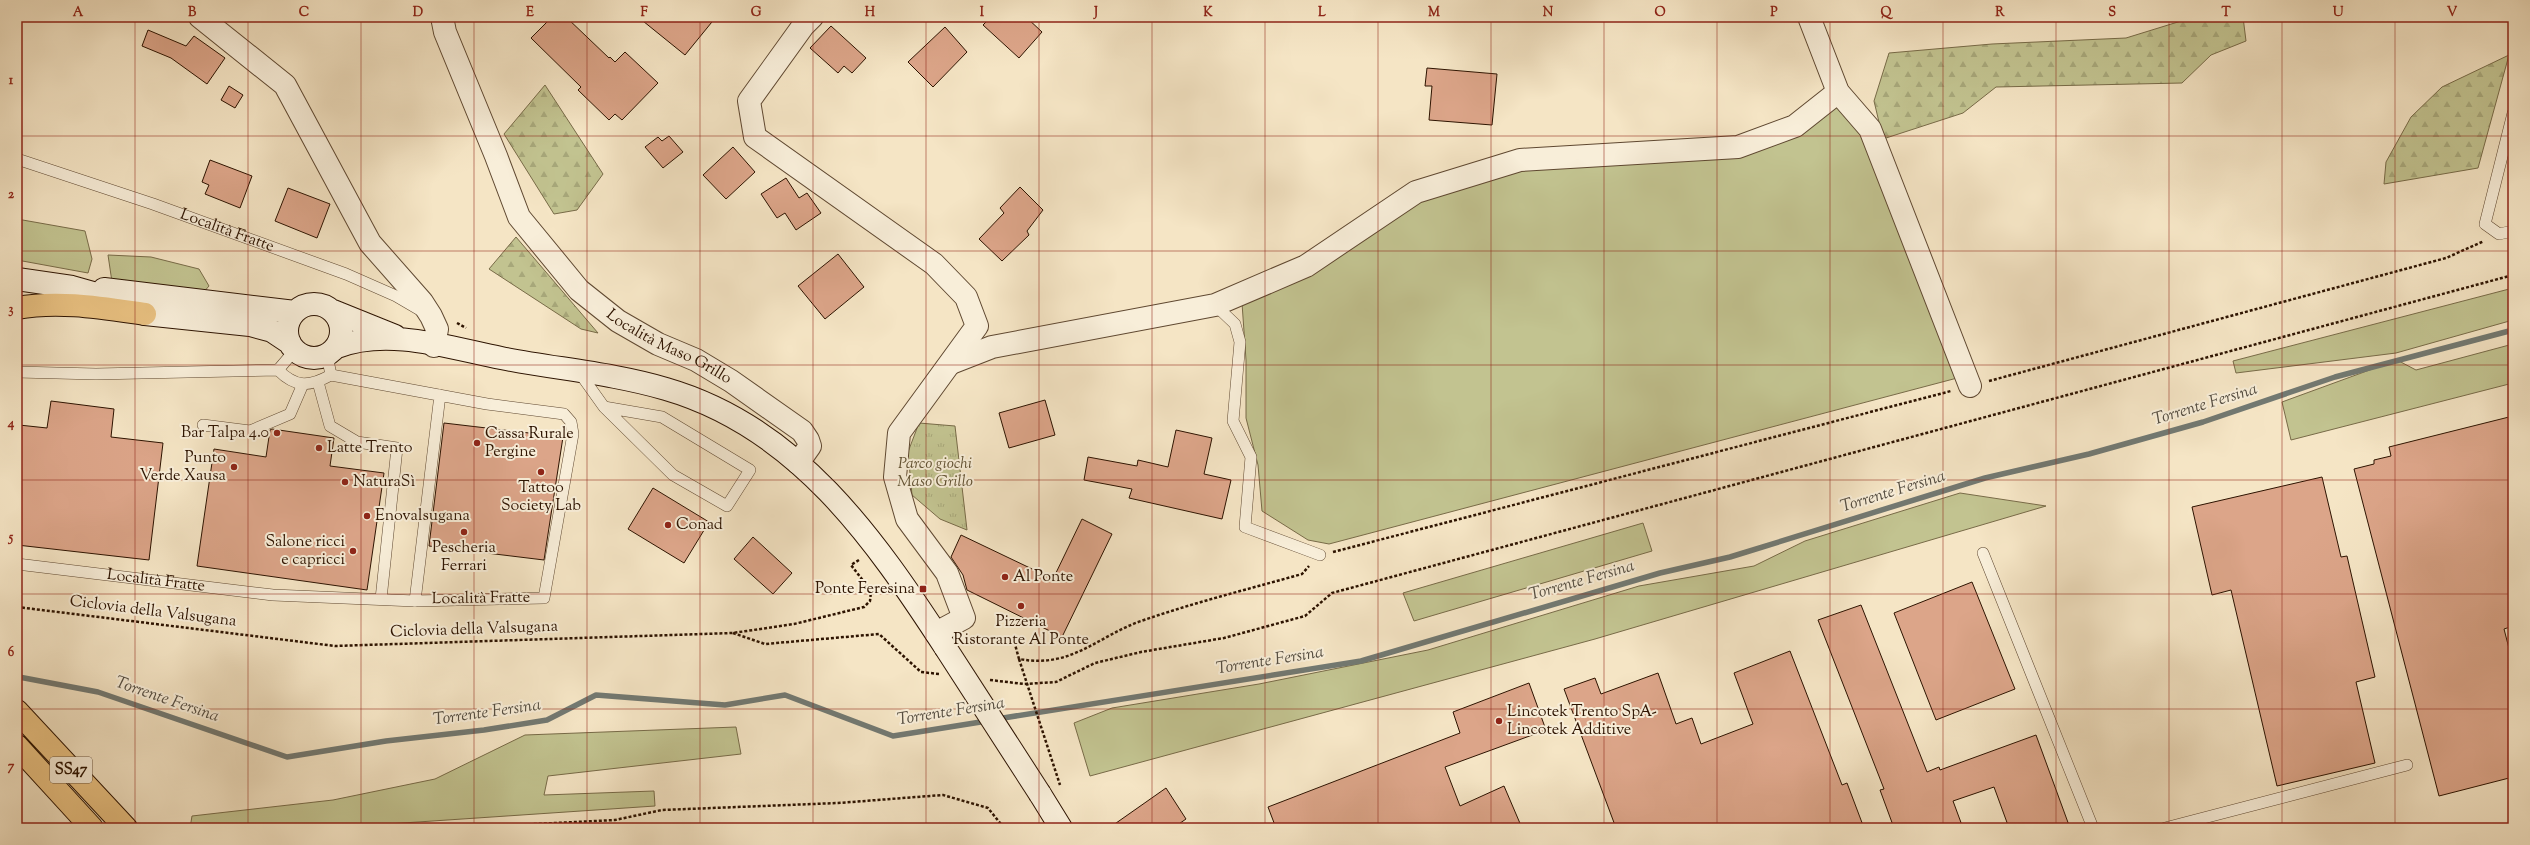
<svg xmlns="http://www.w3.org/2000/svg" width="2530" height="845" viewBox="0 0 2530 845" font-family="'Sorts Mill Goudy',serif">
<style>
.grass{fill:#c2c390;stroke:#786b48}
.forest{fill:url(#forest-firs);stroke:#786b48}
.park{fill:url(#park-tufts);stroke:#786b48}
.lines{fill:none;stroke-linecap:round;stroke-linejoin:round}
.stream{stroke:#727972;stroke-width:5.5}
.building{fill:#dca589;stroke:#2d1300}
.service-casing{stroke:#5f4831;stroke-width:12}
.minor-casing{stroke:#5f4831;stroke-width:24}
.secondary-casing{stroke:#2d1300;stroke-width:24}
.trunk-casing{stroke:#2d1300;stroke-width:24}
.path{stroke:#2d1300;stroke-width:2.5;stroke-dasharray:3 2;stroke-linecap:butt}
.service{stroke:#f8eed9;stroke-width:11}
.minor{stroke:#f8eed9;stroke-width:22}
.secondary{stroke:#f8eed9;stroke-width:22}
.trunk{stroke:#eac282;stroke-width:22}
.secondary-bridge-casing{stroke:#2d1300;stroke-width:24;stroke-linecap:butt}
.path-bridge{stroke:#2d1300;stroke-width:2.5;stroke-dasharray:3 2;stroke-linecap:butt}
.secondary-bridge{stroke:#f8eed9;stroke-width:22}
.grid{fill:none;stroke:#8f2418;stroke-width:1;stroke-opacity:0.55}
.poi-dot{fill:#8f2418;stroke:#f8eed9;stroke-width:1.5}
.labels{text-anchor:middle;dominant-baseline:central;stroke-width:4;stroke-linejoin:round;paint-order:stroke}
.shield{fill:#f8eed9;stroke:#6a5541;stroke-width:1}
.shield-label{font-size:15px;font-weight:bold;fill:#2d1300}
.street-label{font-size:16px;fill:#2d1300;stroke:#f8eed9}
.poi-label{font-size:16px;fill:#2d1300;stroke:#f8eed9;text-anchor:start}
.park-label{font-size:16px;font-style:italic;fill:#615132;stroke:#f8eed9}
.water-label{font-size:17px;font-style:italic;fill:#554e42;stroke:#f8eed9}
.neatline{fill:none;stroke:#8f2418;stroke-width:1.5}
.grid-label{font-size:13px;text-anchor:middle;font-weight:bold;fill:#8f2418}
</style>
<defs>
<pattern id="forest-firs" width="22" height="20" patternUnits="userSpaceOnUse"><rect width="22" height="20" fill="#c2c390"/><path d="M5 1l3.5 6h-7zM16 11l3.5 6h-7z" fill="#a7a77a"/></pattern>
<pattern id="park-tufts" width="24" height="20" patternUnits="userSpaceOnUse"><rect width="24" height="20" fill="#c2c390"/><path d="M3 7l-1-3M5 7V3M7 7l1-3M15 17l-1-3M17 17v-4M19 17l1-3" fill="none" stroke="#a7a77a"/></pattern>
</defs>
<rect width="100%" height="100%" fill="#f5e5c5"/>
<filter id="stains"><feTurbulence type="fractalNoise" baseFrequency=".005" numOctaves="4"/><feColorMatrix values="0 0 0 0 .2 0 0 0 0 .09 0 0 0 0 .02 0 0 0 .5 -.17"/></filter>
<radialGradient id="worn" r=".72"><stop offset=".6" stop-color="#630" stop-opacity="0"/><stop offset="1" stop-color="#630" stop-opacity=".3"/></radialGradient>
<path class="grass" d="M1838 97 1867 130 1961 377 1329 544 1308 540 1262 511 1258 465 1246 418V360L1242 303 1418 196 1521 166 1706 153Z
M17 219 85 231 92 259 88 273 17 260Z
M108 255 151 257 199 269 209 286 202 294 112 282Z
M2513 288V320L2396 353 2236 373 2233 361Z
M2513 344V383L2291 440 2282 402 2397 360 2416 370Z
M1960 493 2046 506 1595 639 1090 776 1074 723 1112 708 1259 684 1428 650 1639 586 1754 566 1805 541Z
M1643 523 1652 551 1414 621 1403 593Z
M736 727 741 754 548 776 544 795 654 791 655 806 329 828H190L192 816 333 800 435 779 525 735Z"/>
<path class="forest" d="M2194 17H2243L2246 41 2211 55 2182 83 1996 87 1963 113 1883 139 1874 101 1889 53 1992 44 2126 38Z
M2509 55 2478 168 2384 184 2386 162 2411 117 2442 87Z
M545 85 603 174 577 210 554 214 504 134Z
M516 237 598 333 581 329 489 269Z"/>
<path class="park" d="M919 423 955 426 967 530 940 519 912 495 908 452Z"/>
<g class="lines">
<path class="stream" d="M19 677 98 692 287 757 386 741 484 730 547 720 596 695 725 705 785 695 893 736 987 721
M997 719 1361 661 1660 573 1730 557 1985 478 2089 454 2203 422 2335 377 2513 330"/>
</g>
<path class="building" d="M552 17H566L609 58 610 57 615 62 625 52 658 83 622 120 615 114 609 120 578 90 581 87 531 38Z
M638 17H716L685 55Z
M991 17H1026L1042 32 1019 58 983 25Z
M831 26 866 58 852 73 844 66 838 73 810 48Z
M945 27 967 52 933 87 908 62Z
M148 30 186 46 194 36 225 58 207 84 171 58 142 46Z
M1427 68 1497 74 1492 125 1429 120 1432 86H1425Z
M229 86 243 95 235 108 221 100Z
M669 136 683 152 663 168 645 147 658 137 662 141Z
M733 147 755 172 726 199 703 175Z
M210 160 252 176 240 208 205 194 209 185 202 182Z
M786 178 799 198 807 193 821 213 796 230 785 213 777 218 761 194Z
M1020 187 1043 210 1027 231 1029 235 1002 261 979 239 1004 213 1000 208Z
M288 188 330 204 317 238 275 221Z
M838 254 864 287 825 319 798 286Z
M1045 400 1055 435 1009 448 999 413Z
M51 401 114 409 111 437 163 443 149 560 17 545V446L19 425 47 428Z
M2513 416V626L2504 629 2513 664V777L2439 796 2354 469 2374 464V460L2391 456 2389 447Z
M444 423 563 437 544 560 429 546Z
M272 429 334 438 330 466 384 473 367 590 197 566 214 449 266 457 270 430Z
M1176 430 1212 438 1204 474 1231 480 1222 519 1129 498 1132 489 1084 480 1088 457 1137 466 1138 460 1168 467Z
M2322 477 2341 557 2347 556 2375 677 2356 682 2375 763 2277 786 2231 590 2212 595 2192 507Z
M653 488 709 522 684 563 628 529Z
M1082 519 1112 534 1062 637 967 590 963 575 951 557 961 535 1053 579Z
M753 537 792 573 773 594 734 559Z
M1972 582 2015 689 1936 720 1894 613Z
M1861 605 1927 772 1939 767 1940 770 2036 735 2070 828H2009L1994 787 1953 801 1963 828H1894L1880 790 1884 789 1818 620Z
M1790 651 1842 785 1847 783 1864 828H1616L1564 689 1595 678 1601 694 1658 673 1676 724 1692 718 1701 744 1753 724 1734 673Z
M1529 683 1546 730 1445 767 1460 806 1504 786 1522 828H1276L1268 807 1460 733 1453 712Z
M1166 788 1186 819 1173 828H1109Z"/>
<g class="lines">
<defs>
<g id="service">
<path d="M2513 113 2485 224 2499 234 2513 231"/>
<path id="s1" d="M17 159 153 204 346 274 396 296 420 310"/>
<path d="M1215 305 1235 324 1240 342 1233 421 1251 457 1245 527 1320 555"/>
<path d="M327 355 331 375"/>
<path d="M278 370 295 350"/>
<path d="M17 372 96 374 278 370C296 388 309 387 331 375L487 404 564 414 571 422 573 434 544 598 415 601 440 395"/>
<path d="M579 372 604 407 673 475 727 506 750 470 662 417 604 407"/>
<path d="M318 382 330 426 357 442 397 448 381 599"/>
<path d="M203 425 250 431 290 414 303 384"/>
<path d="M1983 553 2093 828"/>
<path id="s2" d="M17 564 273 595 415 601"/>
<path d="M2165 828 2407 765"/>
</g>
<g id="minor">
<path d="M200 17 285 85 370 243 422 302 431 316 437 329 434 346"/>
<path id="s3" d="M442 17 445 32 496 156 519 217 579 290 618 321 658 344 696 360 731 381 802 431 808 440 810 446 798 463"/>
<path d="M812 17 803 26 749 101 755 137 934 264 966 297 977 326 899 433 895 477 907 519 947 573 964 618 936 633"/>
<path d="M1809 17 1838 92 1870 129 1970 386"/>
<path d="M951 363 992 347 1215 305 1306 266 1416 192 1520 160 1738 147 1795 126 1838 92"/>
</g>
<path id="secondary" d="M17 279 72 287 118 300 145 314 250 325 272 331 290 343
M104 289 295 312
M287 331a27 27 0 1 1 54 0a27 27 0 1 1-54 0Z
M333 311 395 336
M337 347C388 327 450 348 501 358 556 369 612 373 666 389 797 427 874 538 945 647
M1040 794 1061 828"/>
<path id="trunk" d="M17 308C59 300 103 308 145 314
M17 711 126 828
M17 746 92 828"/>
</defs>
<use href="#service" class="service-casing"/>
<use href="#minor" class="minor-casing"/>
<use href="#secondary" class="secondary-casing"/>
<use href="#trunk" class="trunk-casing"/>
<path class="path" d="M457 323 466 328
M1989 381 2446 258 2484 241
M1333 552 1951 391
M17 607 335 646 733 633 794 624 864 607 870 601 871 591 851 565 859 560
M733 633 765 644 879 634 921 672 939 674
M1013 637 1019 659C1073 669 1098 635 1144 620 1196 602 1249 589 1302 574L1309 566
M990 680 1024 684 1056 682 1095 663 1141 652 1224 638 1305 616 1332 593 2513 275
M454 828 615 820 662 810 838 803 943 795 988 808 1004 828"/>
<use href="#service" class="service"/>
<use href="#minor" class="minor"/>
<use href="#secondary" class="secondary"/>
<use href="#trunk" class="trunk"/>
<defs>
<path id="secondary-bridge" d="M945 647 1040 794"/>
</defs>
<use href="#secondary-bridge" class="secondary-bridge-casing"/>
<path class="path-bridge" d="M1019 659 1060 785"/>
<use href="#secondary-bridge" class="secondary-bridge"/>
</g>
<path class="grid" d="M135 17V828M248 17V828M361 17V828M474 17V828M587 17V828M700 17V828M813 17V828M926 17V828M1039 17V828M1152 17V828M1265 17V828M1378 17V828M1491 17V828M1604 17V828M1717 17V828M1830 17V828M1943 17V828M2056 17V828M2169 17V828M2282 17V828M2395 17V828M17 136H2513M17 251H2513M17 365H2513M17 480H2513M17 594H2513M17 709H2513"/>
<g class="poi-dot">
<circle cx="277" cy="433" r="4"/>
<circle cx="477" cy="443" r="4"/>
<circle cx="319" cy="448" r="4"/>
<circle cx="234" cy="467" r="4"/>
<circle cx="541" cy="472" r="4"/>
<circle cx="345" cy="482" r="4"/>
<circle cx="367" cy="516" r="4"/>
<circle cx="668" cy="525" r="4"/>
<circle cx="464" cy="532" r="4"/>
<circle cx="353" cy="551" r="4"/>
<circle cx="1005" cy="577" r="4"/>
<rect x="919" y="585" width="8" height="8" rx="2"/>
<circle cx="1021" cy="606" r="4"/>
<circle cx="1499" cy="721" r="4"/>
</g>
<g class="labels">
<rect class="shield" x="50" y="757" width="42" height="26" rx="3"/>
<g class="shield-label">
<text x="71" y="770">SS47</text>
</g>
<g class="street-label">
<text stroke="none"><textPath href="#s1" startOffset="222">Località Fratte</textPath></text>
<text stroke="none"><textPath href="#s3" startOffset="416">Località Maso Grillo</textPath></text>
<text stroke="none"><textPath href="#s2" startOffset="140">Località Fratte</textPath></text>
<text transform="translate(481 599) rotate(-1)">Località Fratte</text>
<text transform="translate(153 612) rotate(7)">Ciclovia della Valsugana</text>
<text transform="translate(474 630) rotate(-2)">Ciclovia della Valsugana</text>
</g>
<g class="poi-label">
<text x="269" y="433" text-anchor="end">Bar Talpa 4.0</text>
<text x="485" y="434">Cassa Rurale<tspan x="485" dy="18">Pergine</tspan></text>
<text x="327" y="448">Latte Trento</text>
<text x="226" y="458" text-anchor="end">Punto<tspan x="226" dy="18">Verde Xausa</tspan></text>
<text x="353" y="482">NaturaSì</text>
<text x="541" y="488" text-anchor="middle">Tattoo<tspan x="541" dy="18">Society Lab</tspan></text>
<text x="375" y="516">Enovalsugana</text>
<text x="676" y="525">Conad</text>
<text x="345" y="542" text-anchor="end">Salone ricci<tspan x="345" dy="18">e capricci</tspan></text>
<text x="464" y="548" text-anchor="middle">Pescheria<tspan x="464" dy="18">Ferrari</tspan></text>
<text x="1013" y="577">Al Ponte</text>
<text x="915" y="589" text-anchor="end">Ponte Feresina</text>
<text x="1021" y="622" text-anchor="middle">Pizzeria<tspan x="1021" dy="18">Ristorante Al Ponte</tspan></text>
<text x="1507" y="712">Lincotek Trento SpA-<tspan x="1507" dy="18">Lincotek Additive</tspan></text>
</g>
<g class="park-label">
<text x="935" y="464">Parco giochi<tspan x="935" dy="18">Maso Grillo</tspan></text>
</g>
<g class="water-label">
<text transform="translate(2205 405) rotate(-17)">Torrente Fersina</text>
<text transform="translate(1893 492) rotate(-17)">Torrente Fersina</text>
<text transform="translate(1582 581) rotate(-16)">Torrente Fersina</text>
<text transform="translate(1270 661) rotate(-9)">Torrente Fersina</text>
<text transform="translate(167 700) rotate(19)">Torrente Fersina</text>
<text transform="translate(951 712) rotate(-9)">Torrente Fersina</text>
<text transform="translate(487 713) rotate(-8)">Torrente Fersina</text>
</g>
</g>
<rect width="2530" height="845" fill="none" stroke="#f5e5c5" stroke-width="44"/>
<rect x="22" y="22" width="2486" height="801" class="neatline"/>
<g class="grid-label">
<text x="78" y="16">A</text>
<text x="192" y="16">B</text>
<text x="304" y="16">C</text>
<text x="418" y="16">D</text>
<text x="530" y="16">E</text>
<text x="644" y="16">F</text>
<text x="756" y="16">G</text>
<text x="870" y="16">H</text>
<text x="982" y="16">I</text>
<text x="1096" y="16">J</text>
<text x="1208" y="16">K</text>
<text x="1322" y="16">L</text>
<text x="1434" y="16">M</text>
<text x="1548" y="16">N</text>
<text x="1660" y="16">O</text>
<text x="1774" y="16">P</text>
<text x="1886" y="16">Q</text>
<text x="2000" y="16">R</text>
<text x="2112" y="16">S</text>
<text x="2226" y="16">T</text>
<text x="2338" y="16">U</text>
<text x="2452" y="16">V</text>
<text x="11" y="84">1</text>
<text x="11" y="198">2</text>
<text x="11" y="313">3</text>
<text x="11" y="427">4</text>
<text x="11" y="541">5</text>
<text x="11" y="656">6</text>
<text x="11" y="770">7</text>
</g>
<rect width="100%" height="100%" filter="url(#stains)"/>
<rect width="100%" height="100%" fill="url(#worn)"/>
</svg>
